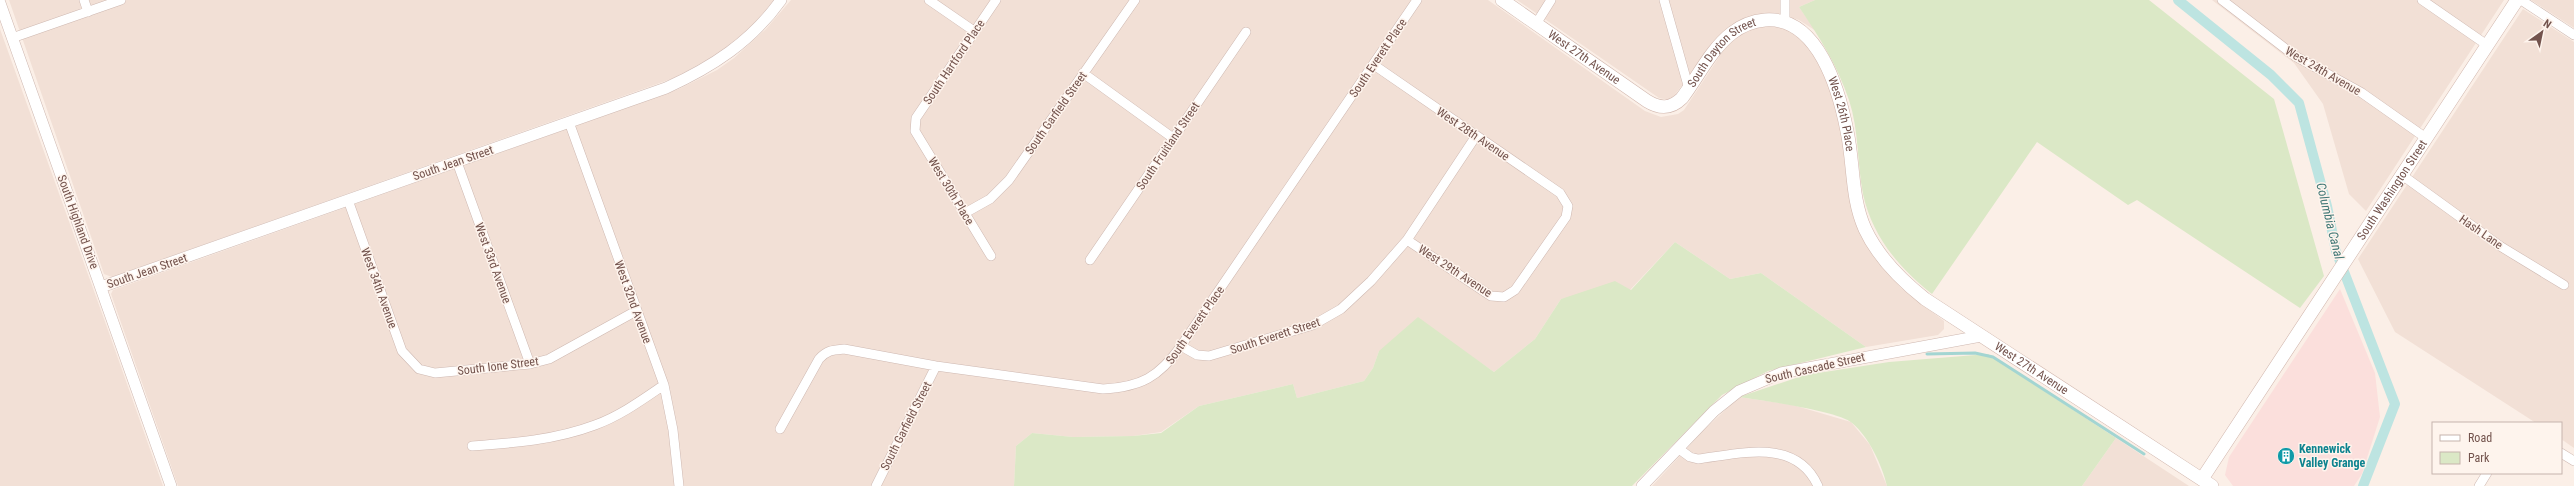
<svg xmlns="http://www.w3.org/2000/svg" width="2574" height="486" viewBox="0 0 2574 486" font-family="'Roboto Condensed',sans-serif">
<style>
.residential{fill:#f2e0d6}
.commercial{fill:#fbdfdc}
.green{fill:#dbe8c6}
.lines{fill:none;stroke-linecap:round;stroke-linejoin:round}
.stream{stroke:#a3d5d2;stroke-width:3}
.canal{stroke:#bde4e1;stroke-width:10}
.minor-casing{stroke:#ceb8b1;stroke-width:10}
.tertiary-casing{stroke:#ceb8b1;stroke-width:12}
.secondary-casing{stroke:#d1b7ae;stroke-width:14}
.minor{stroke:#fff;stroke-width:9}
.tertiary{stroke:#fff;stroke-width:11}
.secondary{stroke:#fff;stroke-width:13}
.labels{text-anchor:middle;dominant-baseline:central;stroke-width:3;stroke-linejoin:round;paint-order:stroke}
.street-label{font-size:12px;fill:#73534d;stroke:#fef4ed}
.culture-label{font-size:12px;font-weight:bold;fill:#0d838f;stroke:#fef4ed;text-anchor:start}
.water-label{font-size:13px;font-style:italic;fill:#417876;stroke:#fef4ed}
</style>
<rect width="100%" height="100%" fill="#fbefe7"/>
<path class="residential" d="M9 0H774L752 26 720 53 674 78 112 277 104 274Z
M791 0H1488L1645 111 1661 117 1678 114 1684 110 1729 42 1751 28 1778 23 1807 42 1832 85 1862 235 1871 253 1901 288 1944 321V329L1938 335 1866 347 1761 273 1730 279 1675 242 1630 290 1561 299 1535 339 1494 372 1461 349 1379 351 1373 368 1364 381 1297 398 1293 384 1199 406 1161 432 1133 436 1073 437 1032 433 1016 446 1014 486H178L111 294 113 290 679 89 717 70 734 58 766 29Z
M1517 0H1815L1799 7 1816 31 1799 20 1777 13 1761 14 1746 18 1719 37 1677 92 1671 99H1664L1659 98Z
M2212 0H2504L2366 211 2349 194 2323 104 2294 63Z
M2531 0H2574V28Z
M2523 9 2574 42V448L2561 439V423H2536L2395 332 2358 259Z
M0 29 108 330 163 486H0Z
M1739 397 1793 405 1851 422 1870 445 1887 486H1652L1702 432Z
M2116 438 2189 486H2082Z"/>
<path class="commercial" d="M2340 289 2375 373 2380 417 2362 474 2354 486H2233L2225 475 2229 457Z"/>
<path class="green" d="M1815 0H2149L2274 99 2324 276 2300 308 2137 200 2128 205 2037 142 1932 294C1899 268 1872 236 1863 194 1857 163 1859 130 1849 100 1837 65 1820 38 1799 7Z
M1675 242 1730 279 1761 273 1866 347 1768 371 1722 395 1632 486H1014L1016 446 1032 433 1073 437 1133 436 1161 433 1199 406 1293 384 1297 398 1364 381 1373 368 1379 351 1418 317 1494 372 1535 339 1561 299 1615 281 1631 290Z
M1988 354 2116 438 2082 486H1887C1882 465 1869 437 1852 423 1839 411 1759 400 1739 397L1805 375 1889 362Z"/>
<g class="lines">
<path class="stream" d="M1927 354 1975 353 1993 357 2144 454"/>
<path class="canal" d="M2178 0 2271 75 2299 103 2327 206 2336 251 2395 404 2363 486"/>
<defs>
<path id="minor" d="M84 0 88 12
M929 0 974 31
M1664 0 1689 89
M1785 0V21
M2222 0 2295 56 2362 93 2426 138
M2422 0 2487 45
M2521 0 2574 35
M1536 24 1551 0
M12 38 121 0
M1374 65 1560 193 1568 206 1566 217 1515 290 1504 297 1491 296 1407 240
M1083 73 1173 138
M569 122 664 385 673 430 679 486
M457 162 530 364
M2402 175 2500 246 2564 285
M348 200 402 351 419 369 435 373 530 364 549 359 636 311
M965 213 990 199 1009 180 1135 0
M991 256 915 131 916 118 996 0
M1090 260 1246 32
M1181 346 1197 355 1209 356 1313 325 1341 309 1371 281 1407 240 1476 136
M780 429 819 359C827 350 833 350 844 349L936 366 1103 389C1141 387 1159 377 1181 346L1417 0
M472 446C514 443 555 440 595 425 620 416 642 400 664 385
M1679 449 1690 457 1698 459C1740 454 1796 437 1818 486
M2561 453 2574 461
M876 486 936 366
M2479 486 2487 473"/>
<path id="tertiary" d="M0 3 171 486
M101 287 666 88C712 67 751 42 781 0
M1642 486 1714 411 1739 391 1781 373 1981 336"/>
<g id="secondary">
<path id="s1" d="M1502 0 1647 101C1660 109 1671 109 1682 98 1698 77 1711 49 1732 33 1741 26 1754 21 1765 20 1818 16 1839 90 1847 131 1854 164 1851 198 1865 229 1878 257 1901 280 1925 299L2212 486"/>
<path id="s2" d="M2202 479 2517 0"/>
</g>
</defs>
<use href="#minor" class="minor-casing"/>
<use href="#tertiary" class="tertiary-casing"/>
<use href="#secondary" class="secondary-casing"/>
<use href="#minor" class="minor"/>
<use href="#tertiary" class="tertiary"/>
<use href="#secondary" class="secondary"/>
</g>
<defs>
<symbol id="building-disc" viewBox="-11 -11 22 22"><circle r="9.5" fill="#0f9aa8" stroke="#fef4ed"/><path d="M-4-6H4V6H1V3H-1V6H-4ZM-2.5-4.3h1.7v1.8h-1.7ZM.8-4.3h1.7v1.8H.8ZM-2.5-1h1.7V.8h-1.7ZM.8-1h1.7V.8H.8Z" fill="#fff"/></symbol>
</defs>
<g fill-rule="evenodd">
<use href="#building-disc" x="2276" y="446" width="20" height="20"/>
</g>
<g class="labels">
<g class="street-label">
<text stroke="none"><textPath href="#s1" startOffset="277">South Dayton Street</textPath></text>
<text transform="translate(1378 58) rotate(-56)">South Everett Place</text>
<text stroke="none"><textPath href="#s1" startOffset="100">West 27th Avenue</textPath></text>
<text transform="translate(954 62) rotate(-56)">South Hartford Place</text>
<text transform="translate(2323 71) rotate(30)">West 24th Avenue</text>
<text transform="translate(1056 113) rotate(-55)">South Garfield Street</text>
<text stroke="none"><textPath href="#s1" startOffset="466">West 26th Place</textPath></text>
<text transform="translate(1473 134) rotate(34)">West 28th Avenue</text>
<text transform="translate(1168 146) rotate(-56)">South Fruitland Street</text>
<text transform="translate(453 163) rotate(-19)">South Jean Street</text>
<text stroke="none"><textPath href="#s2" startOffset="346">South Washington Street</textPath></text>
<text transform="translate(951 191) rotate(59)">West 30th Place</text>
<text transform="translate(78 222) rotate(70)">South Highland Drive</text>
<text transform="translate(2481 232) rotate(35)">Hash Lane</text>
<text transform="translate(493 263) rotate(70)">West 33rd Avenue</text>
<text transform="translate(147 271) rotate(-19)">South Jean Street</text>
<text transform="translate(1455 271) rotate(33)">West 29th Avenue</text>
<text transform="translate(379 288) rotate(70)">West 34th Avenue</text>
<text transform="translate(633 302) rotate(70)">West 32nd Avenue</text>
<text transform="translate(1195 325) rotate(-55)">South Everett Place</text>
<text transform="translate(1275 336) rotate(-18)">South Everett Street</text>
<text transform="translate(498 366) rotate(-7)">South Ione Street</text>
<text transform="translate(1815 368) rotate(-13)">South Cascade Street</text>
<text stroke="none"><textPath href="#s1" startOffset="804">West 27th Avenue</textPath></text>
<text transform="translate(906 426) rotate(-63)">South Garfield Street</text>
</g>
<g class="culture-label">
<text x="2299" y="449">Kennewick<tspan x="2299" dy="14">Valley Grange</tspan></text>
</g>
<g class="water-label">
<text transform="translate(2330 221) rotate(76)">Columbia Canal</text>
</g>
</g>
<rect x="2432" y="422" width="130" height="52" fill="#fef4ed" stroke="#c6b4ad"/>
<rect x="2440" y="435" width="20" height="6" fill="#ffffff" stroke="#c6b4ad"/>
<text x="2468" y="442" font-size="12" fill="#73534d">Road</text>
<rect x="2440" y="452" width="20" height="12" fill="#dbe8c6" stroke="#c6b4ad"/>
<text x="2468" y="462" font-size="12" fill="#73534d">Park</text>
<g transform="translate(2542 32) rotate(33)" stroke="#fef4ed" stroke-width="3" paint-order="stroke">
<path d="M0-3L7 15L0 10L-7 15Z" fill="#73534d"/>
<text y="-6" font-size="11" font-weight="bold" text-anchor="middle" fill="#73534d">N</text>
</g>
</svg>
